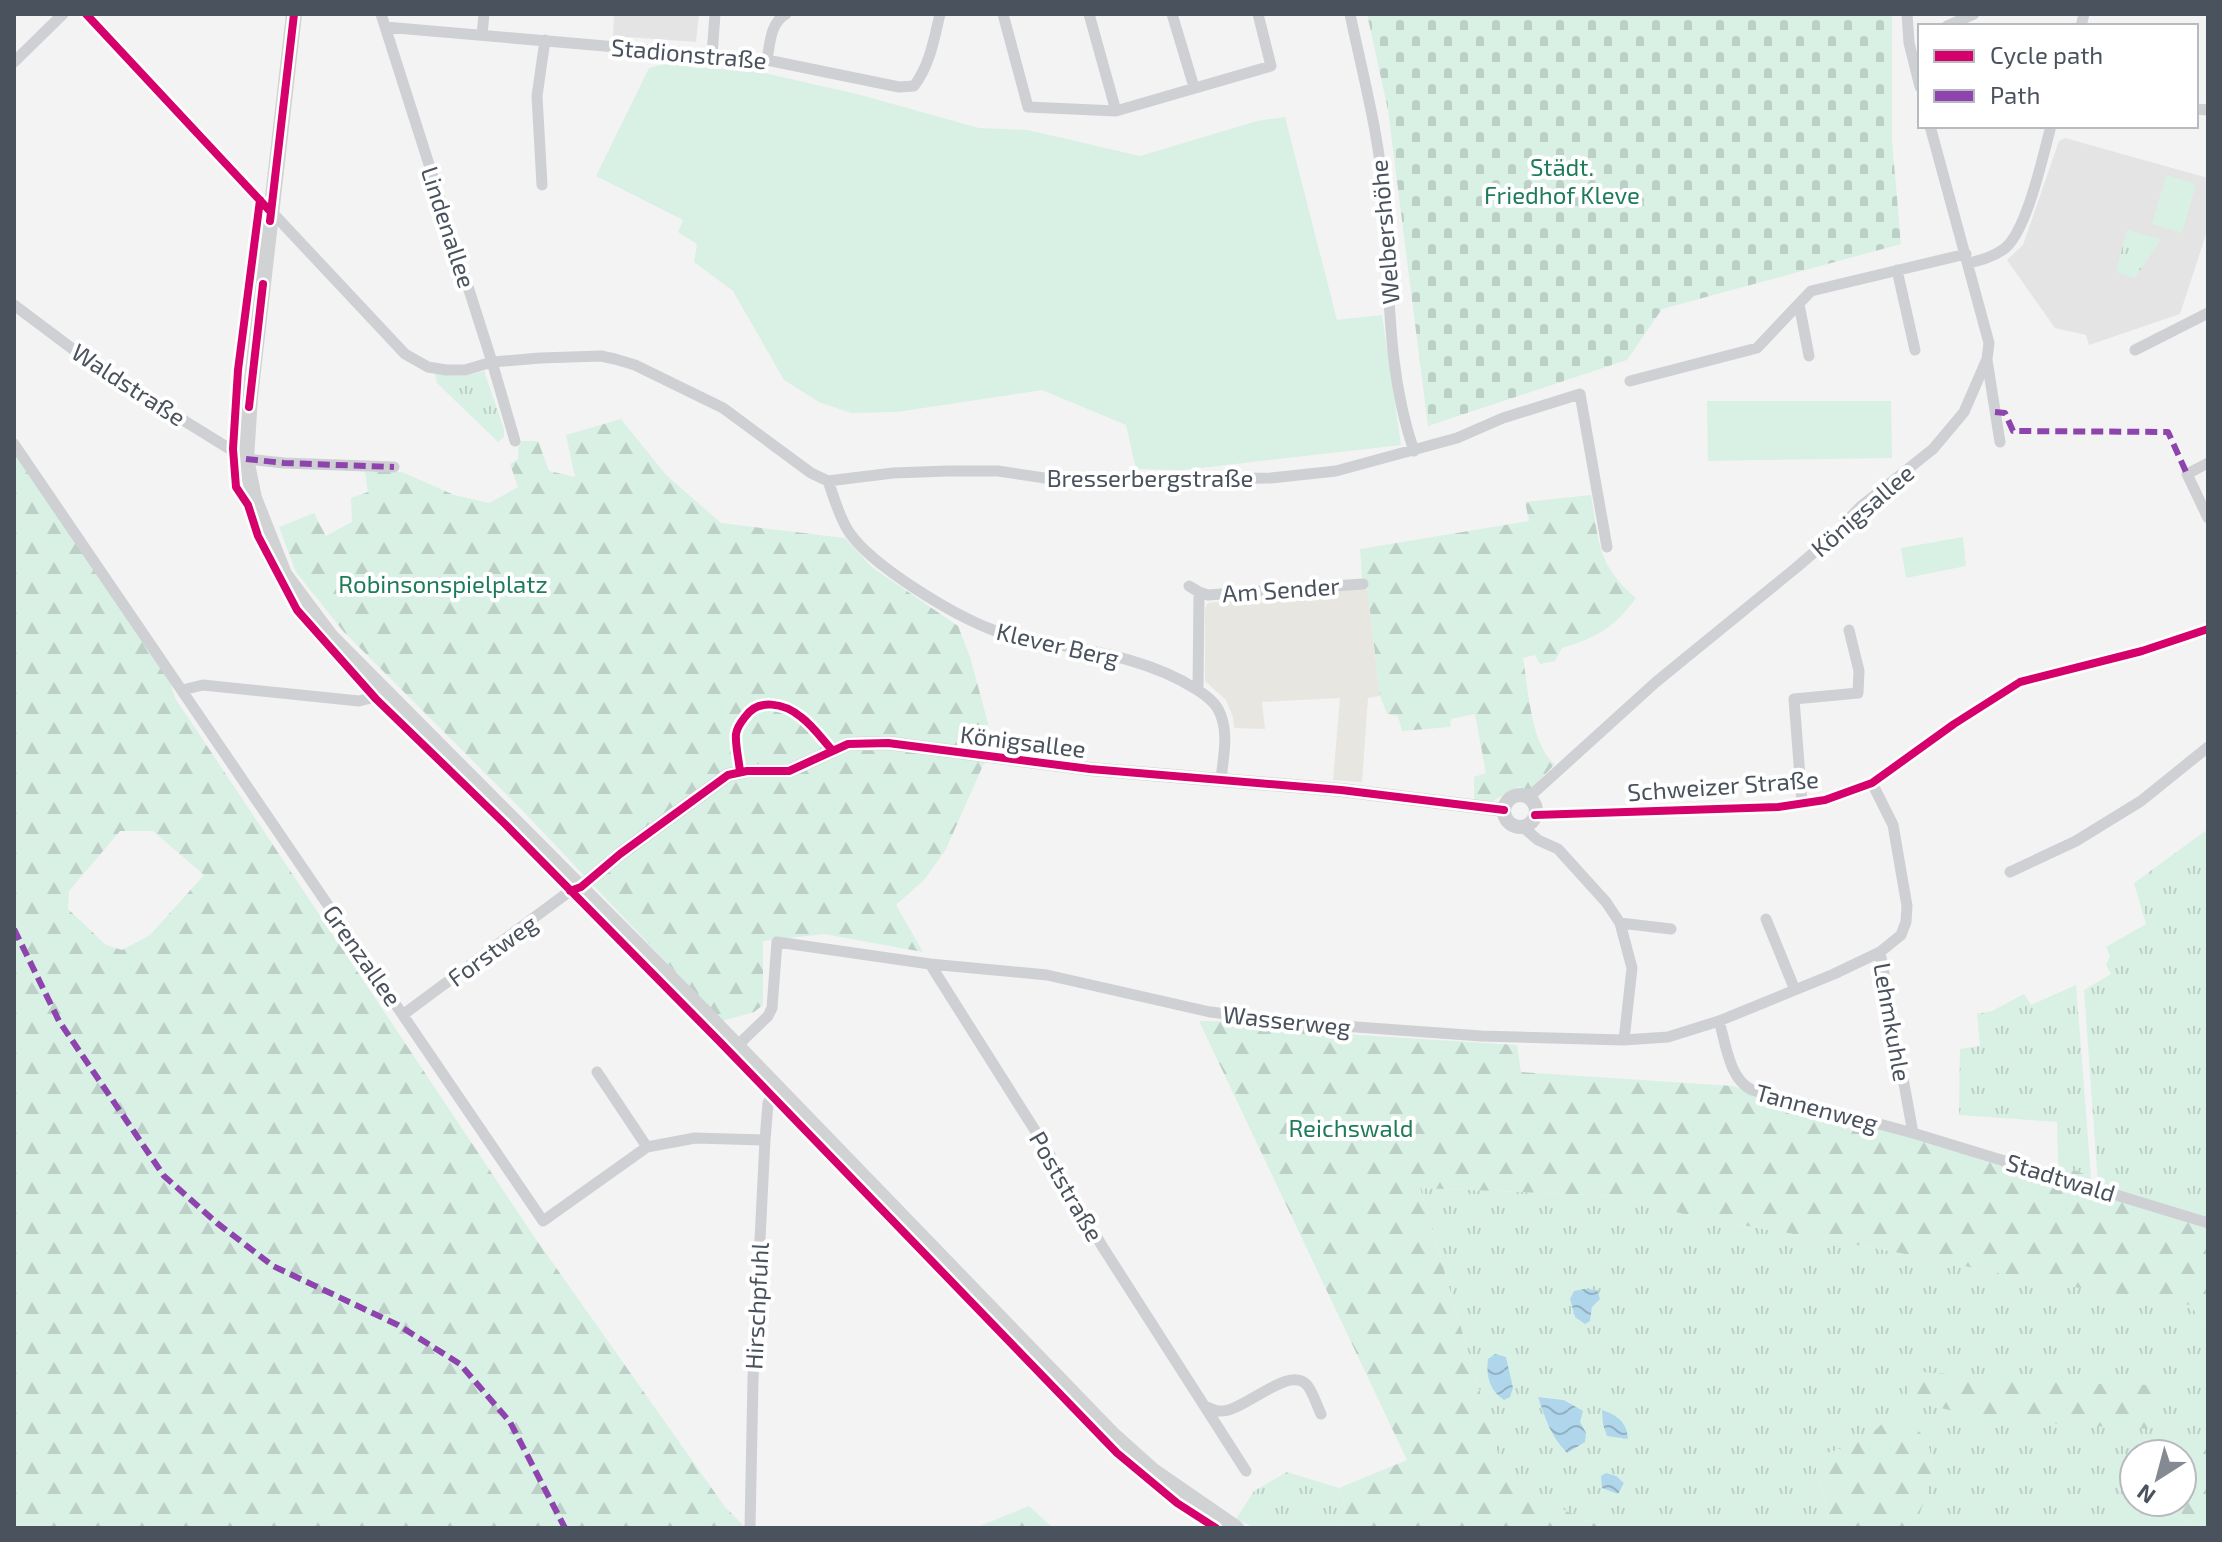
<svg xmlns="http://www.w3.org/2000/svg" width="2222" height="1542" viewBox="0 0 2222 1542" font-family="'Exo 2',sans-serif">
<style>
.commercial{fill:#e7e6e1}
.education{fill:#e5e4e4}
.grass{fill:url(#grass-tufts);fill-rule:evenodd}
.forest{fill:url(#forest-firs);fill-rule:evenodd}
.cemetery{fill:url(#cemetery-stones)}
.garden{fill:#d9f0e5}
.water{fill:url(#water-waves)}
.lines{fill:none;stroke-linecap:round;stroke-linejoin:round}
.minor{stroke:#ced0d3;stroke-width:11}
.tertiary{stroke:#ced0d3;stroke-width:14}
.secondary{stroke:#d0d2d4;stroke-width:16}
.quiet{stroke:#8e44ad;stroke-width:6;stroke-dasharray:12 6;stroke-linecap:butt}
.cycleway-casing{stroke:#fff;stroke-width:13}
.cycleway{stroke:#d6006c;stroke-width:8}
.labels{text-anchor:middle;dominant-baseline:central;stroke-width:8;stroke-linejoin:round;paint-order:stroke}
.street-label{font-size:24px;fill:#4a525e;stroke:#fff}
.park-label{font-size:24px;fill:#1e7c5a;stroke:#fff}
</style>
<defs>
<pattern id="grass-tufts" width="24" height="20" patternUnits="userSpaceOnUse" patternTransform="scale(2)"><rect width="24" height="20" fill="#d9f0e5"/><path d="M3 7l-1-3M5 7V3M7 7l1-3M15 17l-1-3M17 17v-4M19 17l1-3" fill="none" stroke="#bcd0c7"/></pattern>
<pattern id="forest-firs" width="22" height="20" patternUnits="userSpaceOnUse" patternTransform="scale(2)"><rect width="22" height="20" fill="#d9f0e5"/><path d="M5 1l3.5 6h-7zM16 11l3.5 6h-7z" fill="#bcd0c7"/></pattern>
<pattern id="cemetery-stones" width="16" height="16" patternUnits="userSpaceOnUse" patternTransform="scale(2)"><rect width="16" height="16" fill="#d9f0e5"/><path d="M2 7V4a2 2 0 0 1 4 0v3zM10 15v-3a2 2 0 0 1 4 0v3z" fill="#bcd0c7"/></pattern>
<pattern id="water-waves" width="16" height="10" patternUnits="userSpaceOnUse" patternTransform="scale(2)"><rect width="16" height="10" fill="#b0d6eb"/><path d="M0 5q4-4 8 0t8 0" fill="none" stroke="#91b0c2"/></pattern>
</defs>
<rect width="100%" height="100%" fill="#f3f3f3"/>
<path class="commercial" d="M1367 585 1380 696 1368 698 1362 782 1333 780 1340 698 1262 702 1265 729 1234 728 1233 717 1226 700 1205 681V608L1208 603Z"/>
<path class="education" d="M614 14H699L696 42 613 36Z
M2065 138 2208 178V228L2180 314 2089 345 2086 335 2055 328 2007 260 2023 245 2059 141Z"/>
<path class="grass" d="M2127 230 2161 239 2135 278 2116 272Z
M484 371 504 429V437L498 442 437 383 435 374 463 376Z
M2208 829V1220L2098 1185 2084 990 2111 974 2106 965 2110 956 2106 947 2146 924 2134 883Z
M2076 985 2091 1177 2058 1163 2057 1122 1959 1115 1960 1049 1980 1046 1977 1014 1992 1011 2024 994 2031 1005Z
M1420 1188 1615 1196 1695 1217 1880 1249 2049 1283 2191 1305 2208 1329V1434L2182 1458V1454H2134V1502H2176L2189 1528H1914L1934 1472 1928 1442 1909 1421 1882 1425C1867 1443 1846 1447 1825 1454L1816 1469C1821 1493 1829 1502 1828 1528H1605L1550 1504 1518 1485 1499 1457ZM1570 1299 1592 1307 1590 1321 1575 1317ZM1539 1397 1565 1400 1582 1411 1567 1453C1551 1437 1545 1419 1539 1397Z
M1287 1472 1339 1488 1346 1511 1335 1528H1255L1236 1519 1254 1491Z"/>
<path class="forest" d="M621 419 666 475 721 523 845 538 873 568 958 626 970 657 988 723 984 763 946 849 925 879 896 905 923 952 824 934 763 941V1005L754 1012 722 1021 520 808 343 631 296 572 279 527 314 513 326 536 352 522 351 498 368 492 365 472H402L454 495 489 503 518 487 510 464 518 459 519 441H538L549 471 575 477 566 435Z
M14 453 165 665 175 698 533 1235 725 1507 746 1528H14ZM120 831H153L204 875 150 935 122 950 106 945 68 909 69 891Z
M1591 495C1599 542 1597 565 1636 598 1615 627 1596 638 1562 648L1555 661 1540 664 1535 655 1523 658C1528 686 1531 747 1555 764L1530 790 1518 787 1491 802 1474 801V777L1486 773 1475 714 1451 719 1450 727 1402 731 1398 716 1387 714 1380 696 1367 585 1362 577 1360 549 1529 521 1525 502Z
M1199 1021 1242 1022 1358 1035 1517 1045 1521 1072 1733 1086 1799 1107 2058 1173V1163L2091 1177V1190L2208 1229V1329L2190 1305 2048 1283 1880 1249 1695 1217 1615 1196 1420 1188 1499 1457 1518 1485 1550 1504 1605 1528H1335L1346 1510 1339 1488 1407 1460Z
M1909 1371 2064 1383 2155 1385 2157 1414 2151 1429C2076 1425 1980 1423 1908 1399Z
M1890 1416 1909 1420 1928 1442 1934 1472 1915 1527 1828 1528C1829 1502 1821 1493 1816 1469L1825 1454C1857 1444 1867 1440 1890 1416Z
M2208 1434V1528H2189L2176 1502H2182V1458Z
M1029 1506 1053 1528H975Z"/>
<path class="cemetery" d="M1367 14H1892V141L1901 244 1662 309 1627 360 1428 426 1388 110Z"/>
<path class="garden" d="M664 64 760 72 857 94 979 128 1028 130 1140 156 1257 121 1285 117 1337 320 1382 315 1401 445 1182 470 1136 469 1126 425 1042 390 897 412 851 413 819 402 784 380 733 291 694 262 697 244 678 232 683 220 596 176 649 68Z
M2166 175 2196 184 2182 233 2152 224Z
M1707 401H1891L1892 458 1708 461Z
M1963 537 1966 566 1906 578 1901 548Z"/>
<path class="water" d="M1584 1289 1597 1290 1600 1299 1592 1307 1590 1321 1585 1324 1575 1317 1570 1299 1574 1291Z
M1495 1354 1506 1357 1513 1388 1510 1397 1504 1400C1489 1390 1486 1376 1488 1359Z
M1538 1397 1564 1400 1583 1411 1580 1422 1586 1433 1585 1442 1567 1453C1551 1437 1545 1418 1538 1397Z
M1602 1410C1617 1415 1627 1422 1628 1439L1607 1436 1603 1424Z
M1606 1473 1616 1476 1624 1483 1618 1494 1602 1488 1601 1476Z"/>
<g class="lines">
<path class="minor" d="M86 14 405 354 428 367 446 370H465L492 362 540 358 601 356 615 359 635 365 723 408 811 473 828 481 893 473 948 471H998L1058 480 1271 478 1336 471 1457 438 1503 418 1580 394 1607 547
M381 14 492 362 515 441
M1003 14 1028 107 1116 111 1271 66 1258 14
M1089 14 1116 111
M1172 14 1194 87
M1350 14C1363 76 1380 138 1384 201 1390 285 1386 370 1414 451
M1907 14 1909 43 1920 87
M1947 26 1974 14
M2081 26 2084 14
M385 27 767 60 899 87 914 86C930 65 934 39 940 14
M482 35 484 14
M712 55 715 14
M767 60C770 44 770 23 786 14
M14 62 63 14
M2196 109 2208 110
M542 185 537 96 545 40
M1969 263C1981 260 1993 257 2004 249 2027 232 2043 155 2051 126
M1897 270 1915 350
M1799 304 1809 356
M14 305 94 365 246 459 284 463 394 467
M2135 350 2208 313
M1987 360 2000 442
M1630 381 1757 348 1811 291 1966 254
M14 444 543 1221 647 1147 695 1138 765 1140
M2208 463 2187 474 2208 518
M828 481C834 497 839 517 849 532 872 566 953 615 993 630 1006 635 1021 637 1034 640 1090 651 1147 658 1196 689 1204 694 1213 700 1218 709 1230 731 1223 757 1221 780
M1189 586 1199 592 1198 690
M1199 592 1208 595 1363 584
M182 690 203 685 359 701 386 694
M1872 783 1893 825 1907 906 1906 922 1901 935 1880 952 1913 1133
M1528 798 1656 682 1797 567 1833 536 1860 507 1933 449 1964 412 1987 359 1989 343 1930 126
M1802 803 1794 699 1858 693 1859 671 1849 630
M1535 815 1778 807 1825 800 1872 783 1954 724 2020 682 2142 651 2208 629
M1523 827 1538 840 1558 849 1606 902 1620 923 1632 968 1624 1040
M2010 872 2076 841 2141 801 2208 747
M1766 919 1795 990
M1620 923 1671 929
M930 964 1043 1143 1102 1246 1246 1471
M404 1014 570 891 581 887
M1719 1021C1726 1044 1729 1079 1752 1090L1913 1133 2208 1223
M737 1046 768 1016 772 1008 777 942 930 964 1047 975 1210 1012 1315 1024 1481 1036 1624 1040 1668 1037 1719 1021 1834 974 1880 952
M597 1072 647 1147
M1207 1407C1211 1409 1215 1411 1219 1411 1244 1413 1288 1364 1307 1385 1313 1392 1317 1406 1321 1414
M750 1528 753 1379 765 1140 768 1103 777 1087"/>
<path class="tertiary" d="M1504 811a16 16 0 1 1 32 0a16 16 0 1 1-32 0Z
M581 887 620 854 728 775 747 771H789L848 744 888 743 1090 769 1341 790 1504 810"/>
<path class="secondary" d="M294 14 250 397 246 459 254 498 284 574 331 637 706 1014 1113 1435 1152 1470 1236 1528"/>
<path class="quiet" d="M1995 412 2005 413 2013 431 2168 432 2187 474
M246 459 284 463 394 467
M14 929 59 1021 164 1176 217 1223 273 1266 398 1325 460 1364 510 1422 565 1528"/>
<defs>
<path id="cycleway" d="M86 14 269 210
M260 200 238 370 233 449 236 487 248 505 258 536 297 610 376 699 507 826 719 1041 1117 1453 1177 1503 1216 1528
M270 221 294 14
M249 407 263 284
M740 772C739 760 735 745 736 734 737 727 741 722 745 717 758 698 784 703 801 717 813 726 822 739 832 750
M1535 815 1778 807 1825 800 1872 783 1954 724 2020 682 2142 651 2208 629
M570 891 581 887 620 854 728 775 747 771H789L848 744 888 743 1090 769 1341 790 1504 810"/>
</defs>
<use href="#cycleway" class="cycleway-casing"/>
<use href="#cycleway" class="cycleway"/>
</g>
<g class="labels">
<g class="street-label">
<text transform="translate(689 53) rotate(5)">Stadionstraße</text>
<text transform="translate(449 227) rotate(72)">Lindenallee</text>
<text transform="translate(1384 232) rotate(-95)">Welbershöhe</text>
<text transform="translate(129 384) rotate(33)">Waldstraße</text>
<text x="1150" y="477">Bresserbergstraße</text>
<text transform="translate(1862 510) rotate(-41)">Königsallee</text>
<text transform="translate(1281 589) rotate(-4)">Am Sender</text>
<text transform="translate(1058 644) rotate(13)">Klever Berg</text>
<text transform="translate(1023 741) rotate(7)">Königsallee</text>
<text transform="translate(1723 785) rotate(-4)">Schweizer Straße</text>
<text transform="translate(492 950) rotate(-36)">Forstweg</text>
<text transform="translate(363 955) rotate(55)">Grenzallee</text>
<text transform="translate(1287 1020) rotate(6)">Wasserweg</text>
<text transform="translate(1893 1022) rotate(80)">Lehmkuhle</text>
<text transform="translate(1817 1107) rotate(15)">Tannenweg</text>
<text transform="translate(2061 1177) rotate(17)">Stadtwald</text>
<text transform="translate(1067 1186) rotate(60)">Poststraße</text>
<text transform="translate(756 1306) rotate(-87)">Hirschpfuhl</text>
</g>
<g class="park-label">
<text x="1562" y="166">Städt.<tspan x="1562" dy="28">Friedhof Kleve</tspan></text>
<text x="443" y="583">Robinsonspielplatz</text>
<text x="1351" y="1127">Reichswald</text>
</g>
</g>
<rect width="2222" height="1542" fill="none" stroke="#4a525e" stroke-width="32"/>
<rect x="1918" y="24" width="280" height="104" fill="#ffffff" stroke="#b7babf" stroke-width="2"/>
<rect x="1934" y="50" width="40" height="12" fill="#d6006c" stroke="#b7babf" stroke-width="2"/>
<text x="1990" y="64" font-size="24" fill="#4a525e">Cycle path</text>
<rect x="1934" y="90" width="40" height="12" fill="#8e44ad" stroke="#b7babf" stroke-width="2"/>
<text x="1990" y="104" font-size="24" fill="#4a525e">Path</text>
<g transform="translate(2158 1478) rotate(216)"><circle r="38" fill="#ffffff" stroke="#b7babf" stroke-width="2"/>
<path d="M0-6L14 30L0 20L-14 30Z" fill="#858a92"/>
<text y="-12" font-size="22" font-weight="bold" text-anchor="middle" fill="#4a525e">N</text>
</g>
</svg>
